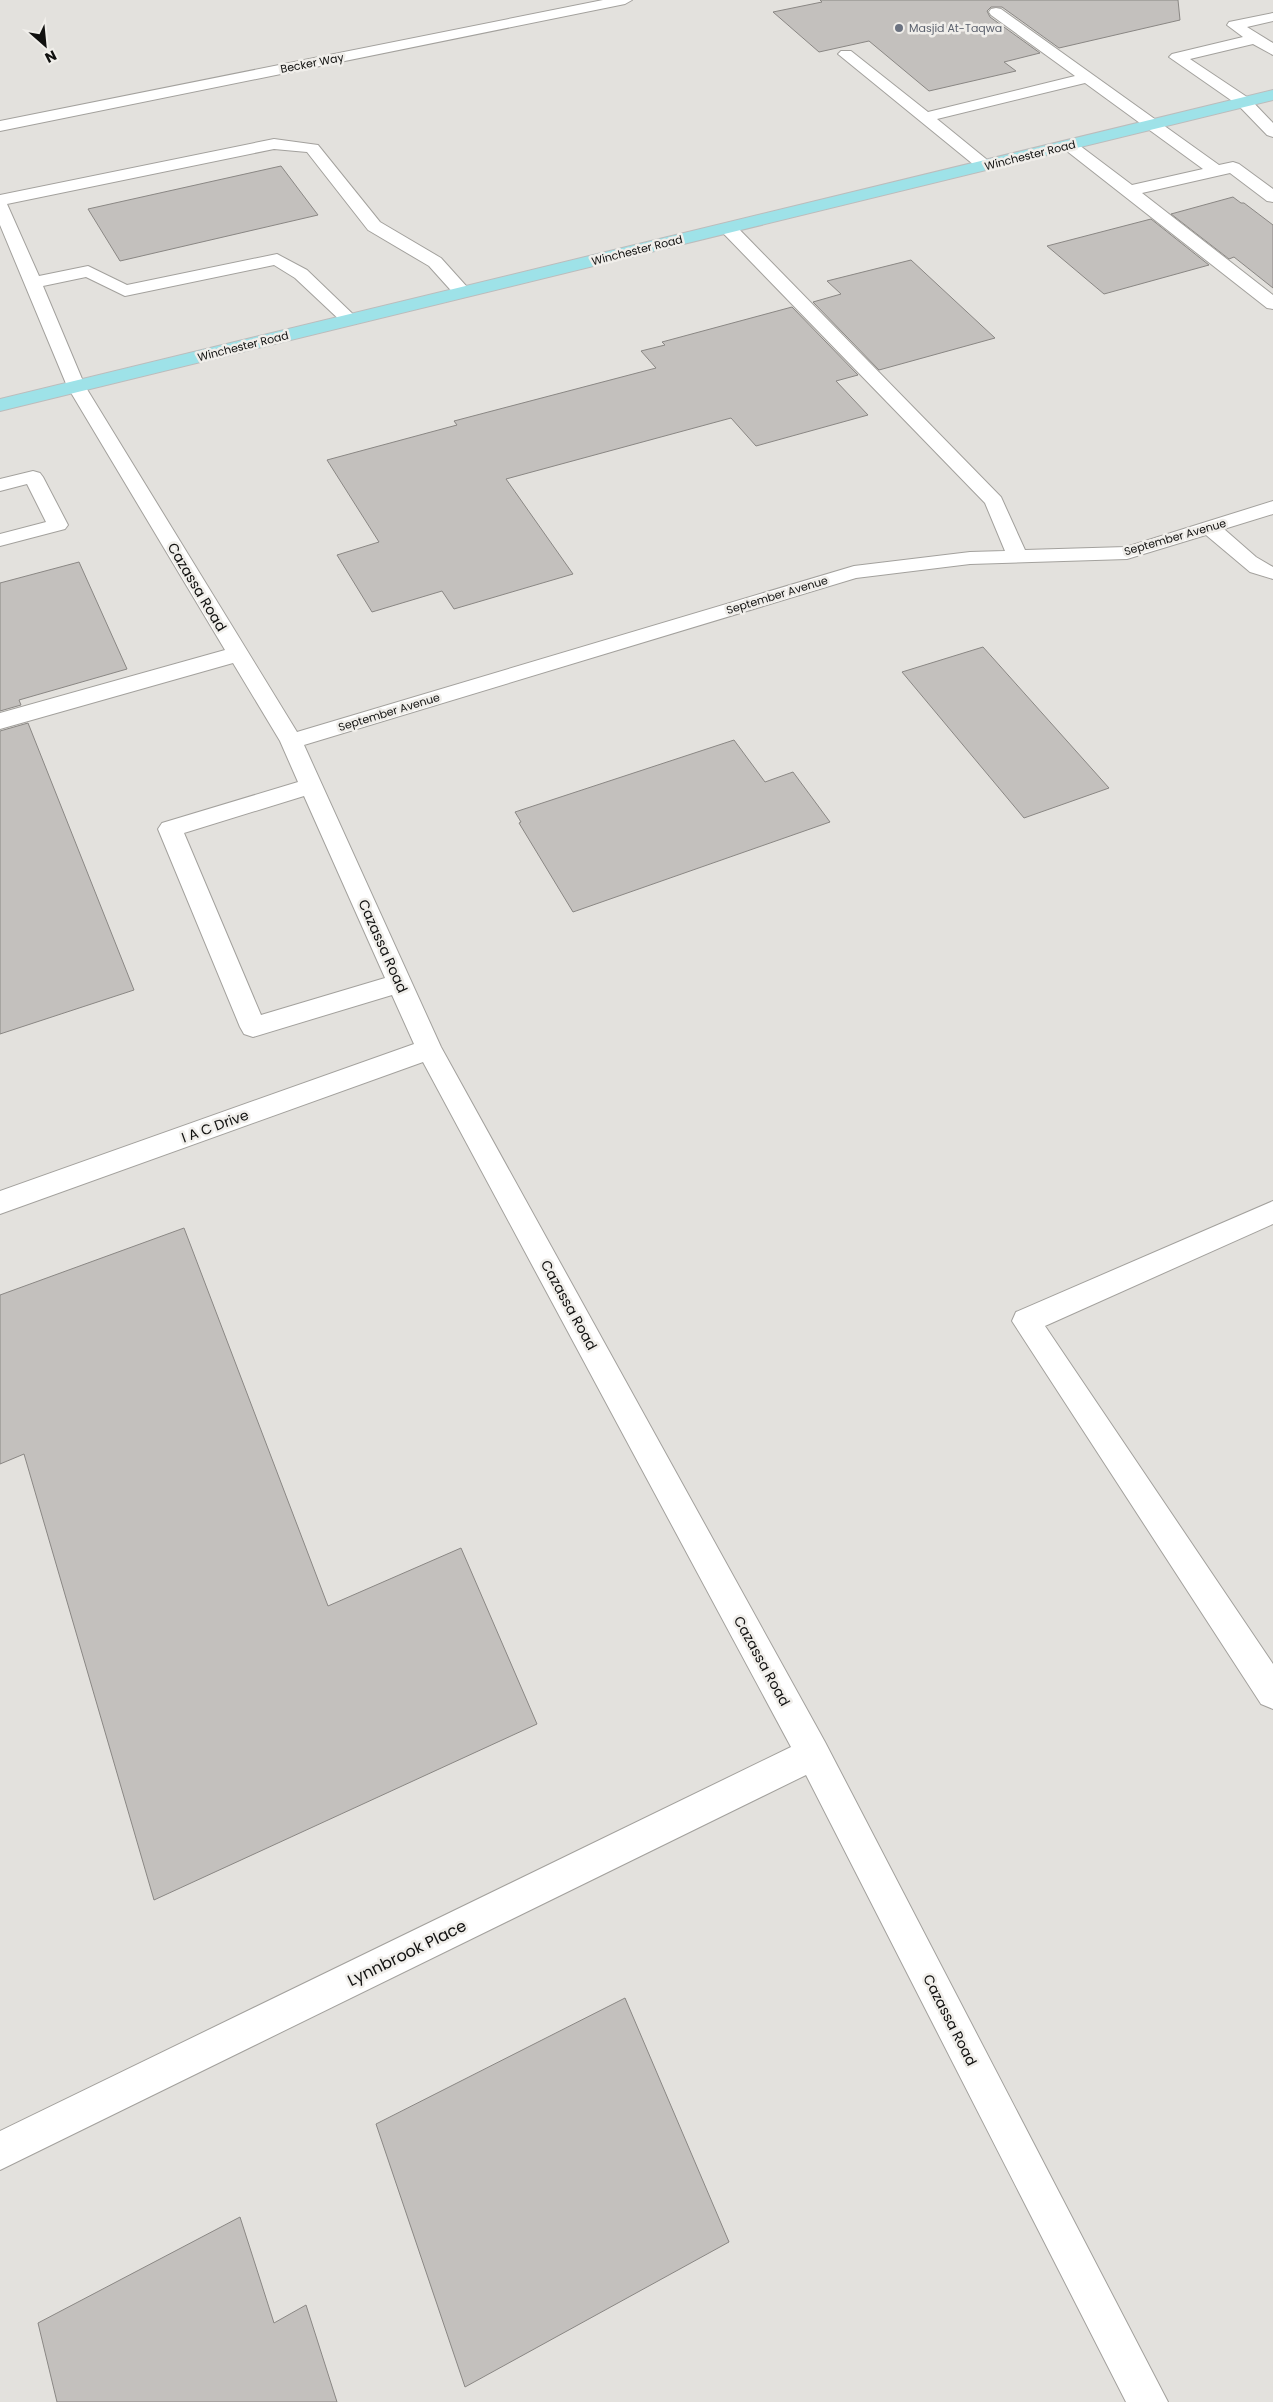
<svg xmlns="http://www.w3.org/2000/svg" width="1273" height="2402" viewBox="0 0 1273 2402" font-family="Poppins,sans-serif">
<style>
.building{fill:#c3c0bd;stroke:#8a8784}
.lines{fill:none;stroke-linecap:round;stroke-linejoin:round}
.minor-casing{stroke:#a3a19d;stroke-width:2}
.major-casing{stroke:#bcbcbc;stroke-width:2}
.minor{fill:#fff;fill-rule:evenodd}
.major{fill:#9ee2e8;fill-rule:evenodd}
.worship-dot{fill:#6b7280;stroke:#f0eeea;stroke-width:2}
.labels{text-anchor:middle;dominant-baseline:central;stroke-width:5;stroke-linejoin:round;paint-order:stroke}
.far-worship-label{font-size:11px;fill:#5b616d;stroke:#f0eeea;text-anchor:start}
.far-street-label{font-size:11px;fill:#111110;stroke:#f0eeea}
.street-label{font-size:14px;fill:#111110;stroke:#f0eeea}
.near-street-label{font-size:16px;fill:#111110;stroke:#f0eeea}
</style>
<rect width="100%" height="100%" fill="#e3e1dd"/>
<path class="building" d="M820 0H1178L1180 20 1059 48 1002 7H991L987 11 990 17 1040 53 1004 62 1016 71 929 91 869 41 819 52 773 12 822 2Z
M281 166 318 215 120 261 88 209Z
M1233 197 1241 203H1244L1273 225V288L1234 257 1229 259 1171 214Z
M1151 219 1209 265 1104 294 1047 246Z
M911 260 995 338 879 370 813 302 841 294 827 281Z
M792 307 858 375 836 381 868 415 756 446 731 418 506 479 573 574 454 609 442 591 372 612 337 555 379 542 327 460 457 425 454 421 656 368 641 351 665 345 662 342Z
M79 562 127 669 19 700 21 705 0 711V583Z
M983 647 1109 788 1024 818 902 672Z
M28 723 134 990 0 1034V731Z
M734 740 765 782 793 772 830 822 573 912 519 823 521 822 515 812Z
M184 1228 328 1606 461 1548 537 1724 154 1900 24 1454 0 1464V1295Z
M625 1998 729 2242 465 2387 376 2124Z
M240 2217 274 2323 306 2305 337 2402H57L38 2323Z"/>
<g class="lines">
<defs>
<path id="minor" d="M603 0H632L625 4 0 131V121Z
M996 8 1001 9 1219 165 1233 162 1239 164 1273 189V202L1267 201 1230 173 1142 193 1273 295V309L1267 308 1063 148 1061 145 1063 142H1075L1132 185 1203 169 1085 83 937 119 991 163 993 166 991 169H979L838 54 841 51H851L928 112 1075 76 991 15 989 12 991 9Z
M1273 13V21L1247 27 1273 43V55L1253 44 1190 59 1250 99 1273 123V137L1267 135 1238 105 1169 57 1172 54 1243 37 1227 25 1229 22Z
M274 139 318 145 380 222 441 258 468 288 471 292 468 296H456L429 266 368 230 307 152 274 149 7 204 39 276 88 266 127 285 277 254 307 270 359 320 356 324H344L295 278 274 265 125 296 86 277 43 286 85 386 297 732 854 566 970 552 1005 551 985 503 722 232 719 228 722 224H734L1001 497 1025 550 1126 547 1273 501V514L1224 529 1256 557 1273 567V579L1250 572 1206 535 1127 559 970 564 856 578 304 745 441 1047 825 1742 1168 2402H1126L806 1775 0 2170V2131L791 1747 423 1062 0 1214V1191L414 1044 392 995 253 1037 244 1034 240 1027 158 829 162 823 298 782 280 741 233 663 0 729V713L225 650 67 386 0 225V195ZM304 796 385 978 261 1015 184 833Z
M33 471 40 473 43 477 68 525 65 529 0 546V534L46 522 27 484 0 491V479Z
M1273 1201V1224L1045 1326 1273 1664V1709L1261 1704 1012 1321 1016 1312Z"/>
<path id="major" d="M1273 90V100L0 411V399Z"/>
</defs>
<use href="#minor" class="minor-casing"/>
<use href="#major" class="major-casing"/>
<use href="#minor" class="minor"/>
<use href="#major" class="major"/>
</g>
<circle class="worship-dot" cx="899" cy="28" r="5"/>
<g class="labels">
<g class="far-worship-label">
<text x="909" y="28">Masjid At-Taqwa</text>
</g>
<g class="far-street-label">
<text transform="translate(312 63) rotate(-11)">Becker Way</text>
<text transform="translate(1030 155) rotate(-14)">Winchester Road</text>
<text transform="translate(637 250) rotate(-14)">Winchester Road</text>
<text transform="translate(243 346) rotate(-14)">Winchester Road</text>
<text transform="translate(1175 537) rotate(-16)">September Avenue</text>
<text transform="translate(777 595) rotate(-17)">September Avenue</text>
<text transform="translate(389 712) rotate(-17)">September Avenue</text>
</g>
<g class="street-label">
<text transform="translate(197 587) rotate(59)">Cazassa Road</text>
<text transform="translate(383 946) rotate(66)">Cazassa Road</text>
<text transform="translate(215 1126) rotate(-20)">I A C Drive</text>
<text transform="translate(569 1305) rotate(61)">Cazassa Road</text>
<text transform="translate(762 1661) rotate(61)">Cazassa Road</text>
<text transform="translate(950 2020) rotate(63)">Cazassa Road</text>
</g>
<g class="near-street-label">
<text transform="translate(407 1953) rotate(-26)">Lynnbrook Place</text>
</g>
</g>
<g transform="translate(45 45) rotate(153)" stroke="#f0eeea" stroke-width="4" paint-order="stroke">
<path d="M0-4L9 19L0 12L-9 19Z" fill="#111110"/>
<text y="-8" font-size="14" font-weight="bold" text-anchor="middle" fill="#111110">N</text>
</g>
</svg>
